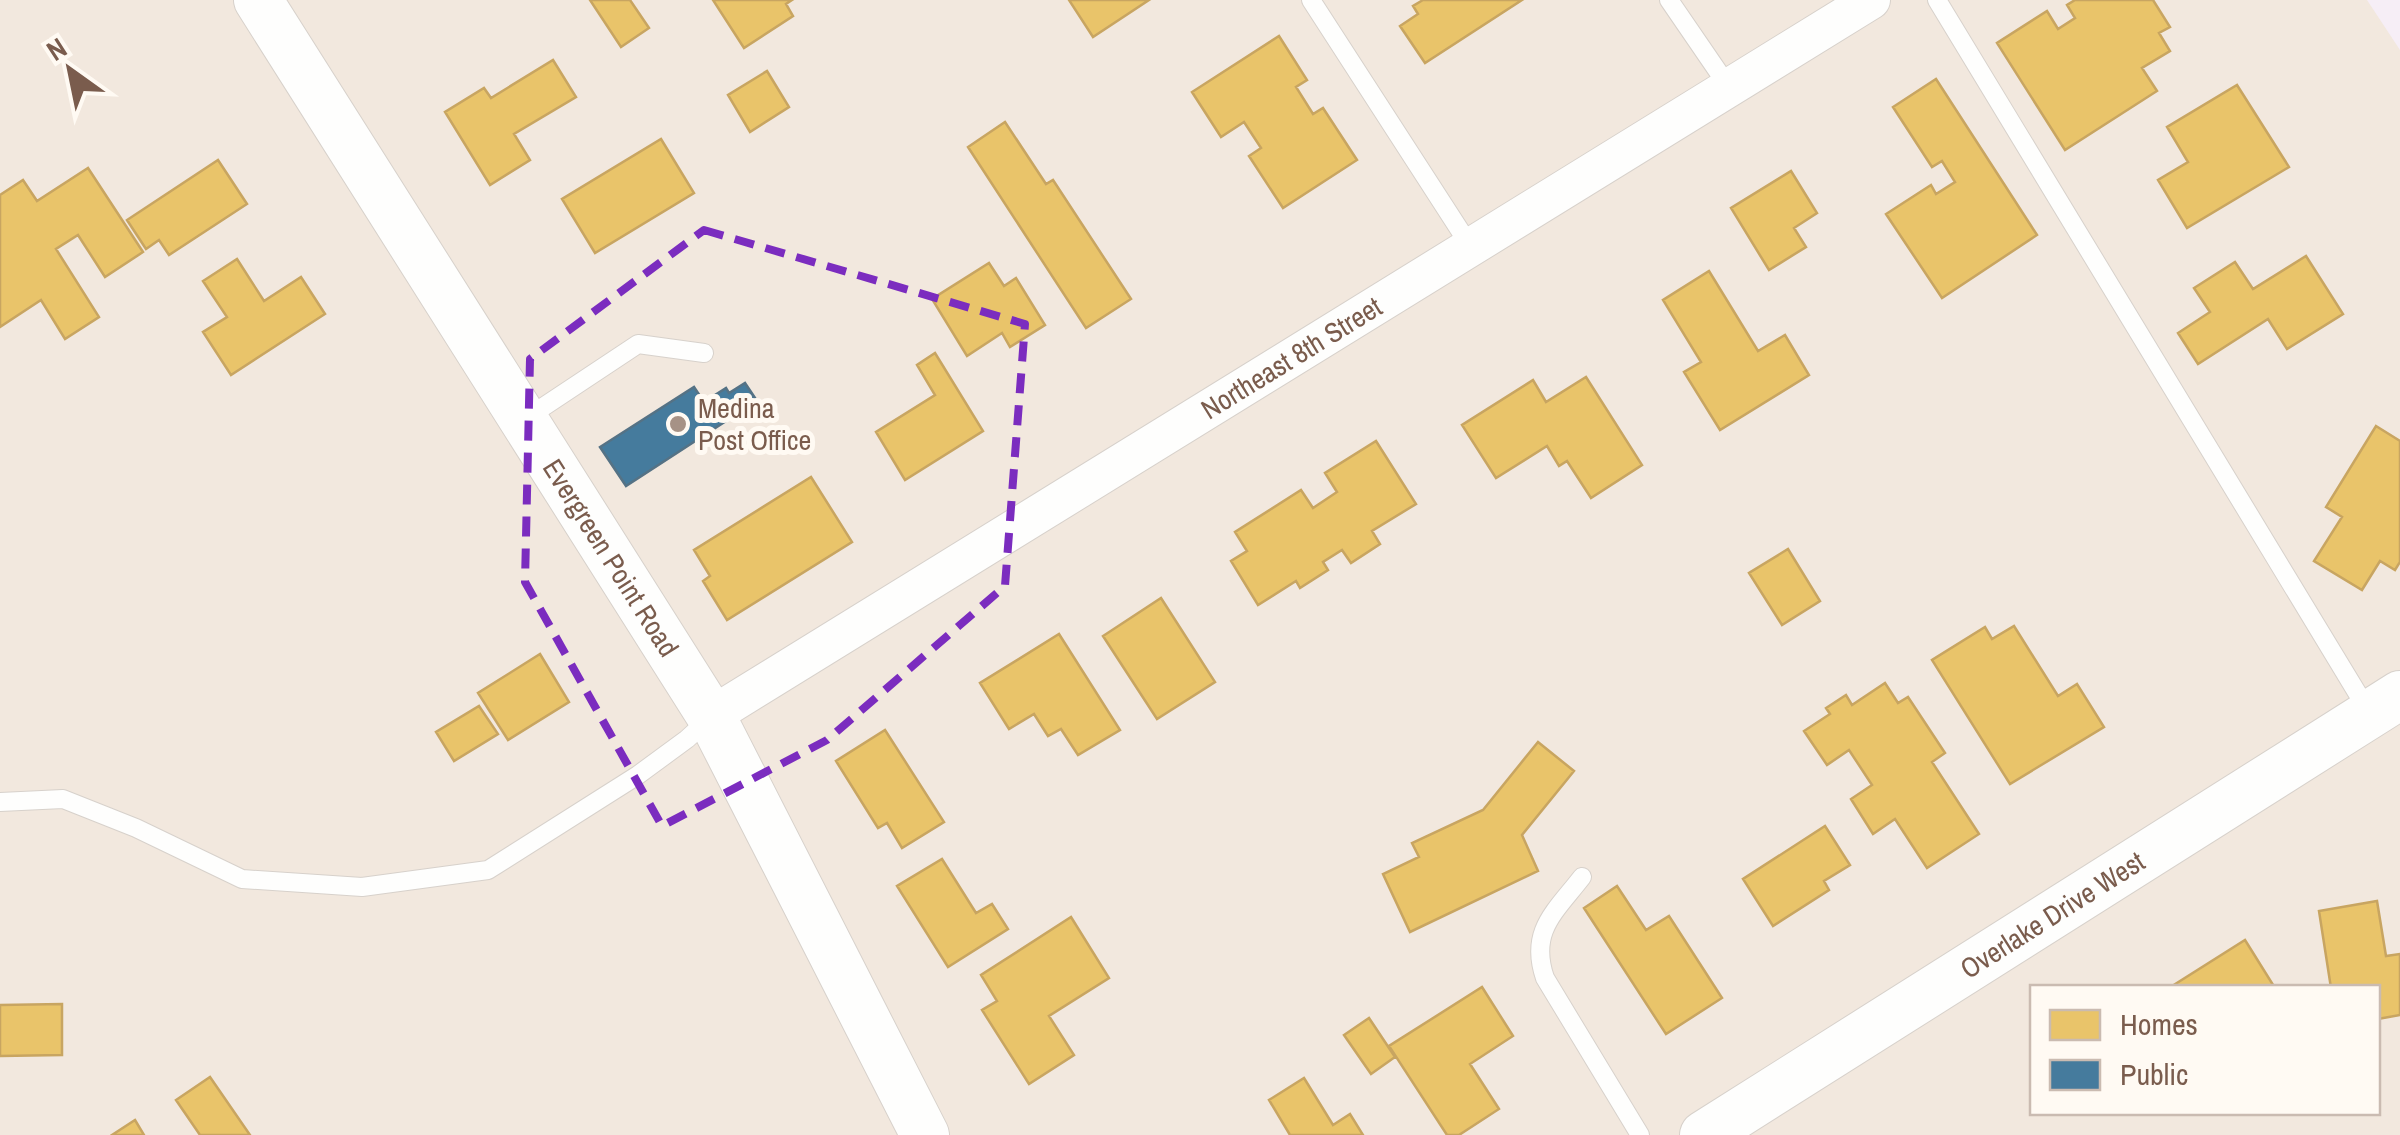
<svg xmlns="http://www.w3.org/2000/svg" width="2400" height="1135" viewBox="0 0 2400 1135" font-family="'Archivo Narrow',sans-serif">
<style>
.residential{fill:#f2e8de;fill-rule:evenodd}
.education{fill:#f6eef6}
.homes{fill:#e9c46a;stroke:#c8a561;stroke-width:2.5}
.public{fill:#457b9d;stroke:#557285;stroke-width:2.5}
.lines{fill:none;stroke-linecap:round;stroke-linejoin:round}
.service-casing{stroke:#d7d1cb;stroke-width:20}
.minor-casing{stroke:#d7d1cb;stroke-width:40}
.tertiary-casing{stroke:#d7d1cb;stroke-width:50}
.service{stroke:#fefefd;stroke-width:18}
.minor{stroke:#fefefd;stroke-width:38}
.tertiary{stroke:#fefefd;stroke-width:48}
.marked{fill:none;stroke:#7b2cbf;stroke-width:8;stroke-dasharray:20 12;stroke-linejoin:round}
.poi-dot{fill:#a69286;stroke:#fffaf3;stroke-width:4}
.labels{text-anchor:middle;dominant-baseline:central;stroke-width:10;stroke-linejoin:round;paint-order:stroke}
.street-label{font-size:28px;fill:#7a5c4d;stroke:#fffaf3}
.poi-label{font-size:28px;fill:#7a5c4d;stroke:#fffaf3;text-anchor:start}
</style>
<rect width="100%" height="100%" fill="#f9f5f0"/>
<path class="residential" d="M0 0H2400V1135H0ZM2032 988H2378V1112H2032Z"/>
<path class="education" d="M2367 0H2400V50Z"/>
<path class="homes" d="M590 0H630L649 28 621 47Z
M713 0H792L786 4 793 16 744 48Z
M1069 0H1149L1093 37Z
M1423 0H1522L1425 63 1400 26 1418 14 1413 6Z
M2075 0H2153L2170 27 2159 33 2170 51 2142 68 2157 91 2065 150 1997 43 2047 11 2058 29 2075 18 2067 5Z
M1279 36 1307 80 1296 87 1313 114 1323 108 1357 160 1283 208 1249 156 1261 148 1244 122 1221 137 1192 92Z
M553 60 576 97 514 134 530 160 490 185 445 112 484 88 491 98Z
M767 71 789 107 750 132 728 95Z
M1936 79 2037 235 1942 298 1886 214 1931 185 1936 194 1955 182 1942 161 1932 167 1893 107Z
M2237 85 2289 167 2187 228 2158 180 2188 162 2167 127Z
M1005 122 1046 184 1053 180 1131 299 1086 328 968 147Z
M661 139 694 193 595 253 562 199Z
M218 160 247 204 169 255 159 240 146 249 127 220Z
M88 168 143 252 105 277 78 235 56 249 99 317 65 339 41 300 0 327V195L23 180 37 201Z
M1791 171 1817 213 1794 228 1806 247 1769 270 1731 208Z
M2306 256 2343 314 2287 349 2268 319 2198 364 2178 333 2210 312 2194 288 2235 262 2253 289Z
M237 259 264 301 301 277 325 314 231 375 203 332 227 317 203 281Z
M989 263 1004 286 1016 278 1045 325 1010 347 1002 333 967 356 932 299Z
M1709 271 1758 351 1785 335 1809 375 1720 430 1684 372 1701 362 1663 300Z
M935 353 983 431 905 480 876 432 935 395 917 365Z
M1586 377 1642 465 1591 498 1567 461 1559 466 1547 446 1496 478 1462 425 1533 380 1546 402Z
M2376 426 2400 441V562L2395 570 2380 561 2362 590 2314 561 2342 517 2326 507Z
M1376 441 1416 504 1372 531 1380 544 1351 563 1342 550 1323 562 1328 570 1300 588 1296 581 1258 605 1231 561 1247 551 1235 532 1301 490 1313 508 1337 492 1325 473Z
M811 477 852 542 727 620 703 581 710 576 694 550Z
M1788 549 1820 601 1782 625 1749 573Z
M1161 598 1215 682 1157 719 1103 636Z
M2014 626 2058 696 2077 684 2104 727 2010 784 1932 660 1985 627 1992 639Z
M1059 634 1120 730 1078 755 1061 729 1048 736 1034 714 1009 729 980 683Z
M540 654 569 702 508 740 478 693Z
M1885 683 1898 703 1908 697 1945 753 1932 762 1979 834 1927 868 1895 819 1873 834 1851 799 1872 785 1849 750 1827 765 1804 731 1830 714 1826 708 1846 695 1852 705Z
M479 706 498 734 454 761 436 732Z
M885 730 944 822 902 848 887 823 878 828 836 761Z
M1538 742 1574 771 1522 835 1538 871 1410 932 1383 874 1419 857 1412 843 1483 810Z
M1825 826 1850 865 1824 881 1829 890 1773 926 1743 879Z
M942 859 976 913 992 904 1008 929 948 967 897 886Z
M1617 886 1646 930 1669 916 1722 998 1666 1034 1584 908Z
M2377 901 2386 956 2400 954V1015L2378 1019V988H2331L2319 911Z
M1071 917 1109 978 1049 1016 1074 1055 1029 1084 982 1010 997 1001 981 975Z
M2245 940 2275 988H2169Z
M1482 987 1513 1036 1470 1064 1499 1109 1459 1135H1447L1389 1046Z
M62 1004V1055L0 1056V1005Z
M1369 1018 1395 1057 1371 1074 1344 1035Z
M210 1077 250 1135H200L176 1100Z
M1304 1078 1333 1125 1350 1114 1363 1135H1290L1269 1100Z
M135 1120 144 1135H112Z"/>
<path class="public" d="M745 383 757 401 626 486 600 447 694 387 704 402 726 388 729 393Z"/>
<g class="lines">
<defs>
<path id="service" d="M1311 0 1472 249
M1669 0 1730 89
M1937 0 2370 714
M525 419 638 344 704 353
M0 802 63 799 136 828 242 879 362 887 488 870 638 775 687 739 711 717
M1582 877C1555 912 1529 931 1545 978L1640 1135"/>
<g id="minor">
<path id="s1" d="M711 716 1871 0"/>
</g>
<g id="tertiary">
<path id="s2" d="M258 0 711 716 925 1135"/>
<path id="s3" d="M1704 1135 2400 695"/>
</g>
</defs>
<use href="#service" class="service-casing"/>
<use href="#minor" class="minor-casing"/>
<use href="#tertiary" class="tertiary-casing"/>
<use href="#service" class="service"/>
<use href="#minor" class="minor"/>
<use href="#tertiary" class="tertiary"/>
</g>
<path class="marked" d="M704 230 1025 324 1005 586 827 740 662 826 525 582 530 359Z"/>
<circle class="poi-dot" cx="678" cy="424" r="10"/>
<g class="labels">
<g class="street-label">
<text stroke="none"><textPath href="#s1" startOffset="682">Northeast 8th Street</textPath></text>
<text stroke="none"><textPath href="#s2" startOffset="660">Evergreen Point Road</textPath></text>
<text stroke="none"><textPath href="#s3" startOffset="412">Overlake Drive West</textPath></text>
</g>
<g class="poi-label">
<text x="698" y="408">Medina<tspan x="698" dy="32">Post Office</tspan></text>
</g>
</g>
<rect x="2030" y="985" width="350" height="130" fill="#fffaf3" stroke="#cabbb1" stroke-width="2.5"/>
<rect x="2050" y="1010" width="50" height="30" fill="#e9c46a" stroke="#cabbb1" stroke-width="2.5"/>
<text x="2120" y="1035" font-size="30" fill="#7a5c4d">Homes</text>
<rect x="2050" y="1060" width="50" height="30" fill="#457b9d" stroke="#cabbb1" stroke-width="2.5"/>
<text x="2120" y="1085" font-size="30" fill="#7a5c4d">Public</text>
<g transform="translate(70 70) rotate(327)" stroke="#fffaf3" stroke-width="8" paint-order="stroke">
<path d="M0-8L18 38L0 25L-18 38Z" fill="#7a5c4d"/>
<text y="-15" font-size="28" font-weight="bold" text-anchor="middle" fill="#7a5c4d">N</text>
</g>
</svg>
